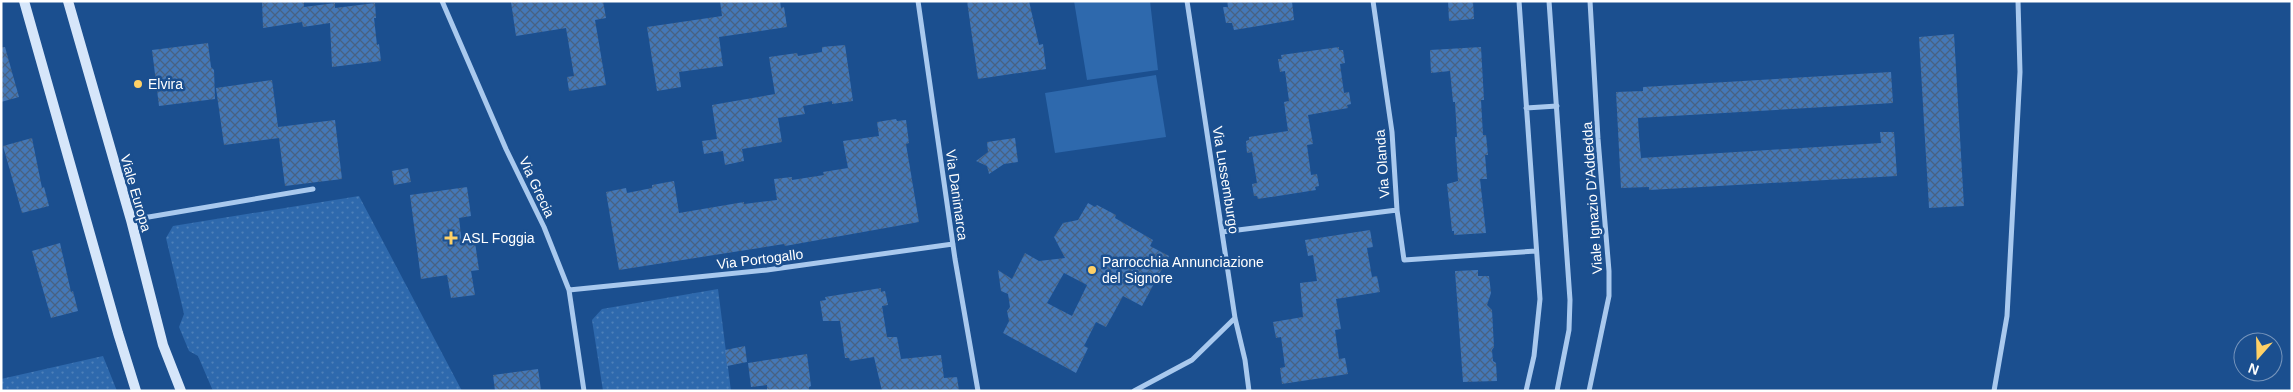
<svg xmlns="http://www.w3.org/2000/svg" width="2293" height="392" viewBox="0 0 2293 392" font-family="Helvetica,sans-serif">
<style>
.park{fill:url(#park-dots)}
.pitch{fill:#2e69ad}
.building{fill:url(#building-cross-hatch);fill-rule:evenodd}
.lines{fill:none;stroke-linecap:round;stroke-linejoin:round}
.street{stroke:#a9c9ee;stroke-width:5}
.secondary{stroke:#d6e6fa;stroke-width:10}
.poi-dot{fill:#ffd166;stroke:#1b4f8f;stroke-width:2}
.labels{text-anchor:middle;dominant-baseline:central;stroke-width:5;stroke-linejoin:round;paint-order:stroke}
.poi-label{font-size:14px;fill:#fff;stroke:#1b4f8f;text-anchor:start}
.street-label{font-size:14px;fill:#fff;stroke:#1b4f8f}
</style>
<defs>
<pattern id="park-dots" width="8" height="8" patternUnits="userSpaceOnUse" patternTransform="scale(1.25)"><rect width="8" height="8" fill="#2e69ad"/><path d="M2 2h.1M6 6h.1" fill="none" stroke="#4d80b9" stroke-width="1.8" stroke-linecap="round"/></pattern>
<pattern id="building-cross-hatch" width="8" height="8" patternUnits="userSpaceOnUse" patternTransform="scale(1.25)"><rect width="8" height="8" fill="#4478b7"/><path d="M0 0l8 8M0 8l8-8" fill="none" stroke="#486282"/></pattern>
</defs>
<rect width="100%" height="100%" fill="#1b4f8f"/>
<path class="park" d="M359 196 462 391H213L198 356 189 351 179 327 184 314 166 238 173 226Z
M718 289 731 391H603L592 320 602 309Z
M103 356 117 391H1V379Z"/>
<path class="pitch" d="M1074 1H1150L1158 70 1087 80Z
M1156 75 1166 137 1055 153 1045 93Z"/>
<path class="building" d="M262 1H304V7L335 3V8L375 3 376 18H374L377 45 379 44 381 61 332 67 330 23 303 27 302 22 263 28Z
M518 1H603L606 18 595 20 606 85 569 91 567 77 574 76 566 28 516 36 511 2Z
M720 1H780L781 8 784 7 787 27 719 37 723 66 679 72 681 87 657 91 647 27 722 16Z
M967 1H1029L1039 45 1043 44 1046 69 978 79Z
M1227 1H1292L1294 20 1234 30 1232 23H1226L1223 7H1228Z
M1448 1H1473L1474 19 1449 21Z
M1954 34 1964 206 1929 208 1919 37Z
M208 43 211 67 214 70 215 99 159 106 152 50Z
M845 45 853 101 832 104V101L803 106 805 114 778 118 782 142 742 149 744 161 725 165 723 151 704 154 702 141 717 139 712 105 775 94 769 57 797 53 798 56 822 52V47Z
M1 47H5L19 97 1 102Z
M1339 47V50H1343L1345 63 1340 64 1344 93 1349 92 1351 104 1347 105 1348 108 1308 115 1313 144 1307 145 1311 175 1317 174 1319 186 1315 187 1316 190 1258 199 1257 196H1254L1252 184 1257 183 1252 152 1247 153 1246 141 1249 140V137L1288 131 1284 102 1289 101 1285 71 1280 72 1278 59H1282L1281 55Z
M1481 47 1484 100H1481L1483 135H1486L1488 155H1485L1487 179H1480L1486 233 1454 235V231H1452L1447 184 1458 181 1455 137H1457L1455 102H1453L1450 71 1431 73 1430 50Z
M1891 72 1893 103 1638 118 1639 136 1641 158 1881 143 1880 132H1894L1897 176 1649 190V187L1621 188 1616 92 1643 91V87Z
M272 80 278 127 335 120 342 179 285 186 279 138 224 145 216 88Z
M896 119 897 121 906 120 909 143 906 144 919 222 785 246 784 244 619 270 606 192 626 188 627 193 652 188V185L674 181 679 213 744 202V204L777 200 774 179 792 177V180L824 175 823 172 848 168 843 141 879 136 877 122Z
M32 138 42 188 44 187 49 206 22 213 3 146Z
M1015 138 1018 162 1004 164 989 174 987 166 976 161 988 152 987 142Z
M408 168 411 182 394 185 392 171Z
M467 187 471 216 459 218 462 244 475 242 479 270 471 271 475 295 451 298 447 275 421 279 410 195Z
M1088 203 1095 207 1097 205 1116 215 1115 218 1153 240 1150 246 1169 256 1142 306 1123 296 1106 327 1096 322 1084 346 1088 348 1076 373 1003 333 1009 321 1007 311 1010 307 1008 294 1001 291 998 270 1012 279 1025 253 1039 261 1065 258 1054 237 1063 223 1078 220ZM1064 273 1087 285 1072 316 1047 303Z
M1370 230 1373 247 1367 248 1372 277 1377 276 1380 292 1336 299 1341 329 1335 330 1339 359 1345 358 1348 374 1282 384 1280 368 1285 367 1281 337 1276 338 1273 322 1303 317 1300 283 1317 281 1313 255 1308 256 1305 240Z
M60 243 71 292 73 291 78 311 51 318 32 251Z
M1478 270V276H1489L1491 293 1487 305 1492 310 1494 347 1492 350 1493 361 1496 363 1497 381 1463 382 1455 271Z
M881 288V292L885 291 888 305 882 306 887 337H897L901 359 941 355 944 378 957 377 959 391H882L874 357 850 361 849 358H845L840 321H823L820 301 826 300 825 297Z
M745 346 747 362 727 366 725 350Z
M807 354 811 386 809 387V391H767V385L751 387 748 363Z
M538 369 541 390 495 391 493 375Z"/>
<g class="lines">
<path class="street" d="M442 1 506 149 544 227 569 290 584 391
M918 1 955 259 978 391
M1187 1 1235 318 1245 360 1249 391
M1519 1 1540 299 1534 356 1526 391
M1549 1 1570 300 1569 330 1557 391
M1526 108 1557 106
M1397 210 1404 260 1536 251
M131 220 313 189
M1222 232 1397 210 1392 132 1373 1
M569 290 767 270 953 244
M1134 391 1192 360 1235 318
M1589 391 1609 296V271L1598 139 1590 1
M1994 391 2007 316 2009 279 2020 72 2018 1"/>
<path class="secondary" d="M24 1 118 333 136 391
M68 1 131 220 163 345 181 391"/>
</g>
<g class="poi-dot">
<circle cx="138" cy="84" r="5"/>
<path d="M448.5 230.5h5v5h5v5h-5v5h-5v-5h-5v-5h5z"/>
<circle cx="1092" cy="270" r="5"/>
</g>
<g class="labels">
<g class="poi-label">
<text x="148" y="84">Elvira</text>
<text x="462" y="238">ASL Foggia</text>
<text x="1102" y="262">Parrocchia Annunciazione<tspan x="1102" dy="16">del Signore</tspan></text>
</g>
<g class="street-label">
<text transform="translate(1382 164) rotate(-94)">Via Olanda</text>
<text transform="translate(1226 180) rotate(81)">Via Lussemburgo</text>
<text transform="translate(537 187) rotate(65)">Via Grecia</text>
<text transform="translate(136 193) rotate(74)">Viale Europa</text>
<text transform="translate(957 195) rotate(82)">Via Danimarca</text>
<text transform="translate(1592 198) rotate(-94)">Viale Ignazio D'Addedda</text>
<text transform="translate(760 259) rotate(-7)">Via Portogallo</text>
</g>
</g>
<rect width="2293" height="392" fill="none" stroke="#ffffff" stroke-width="5"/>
<g transform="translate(2258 357) rotate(200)"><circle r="24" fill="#1b4f8f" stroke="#7695bc"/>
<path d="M0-4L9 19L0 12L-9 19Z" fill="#ffd166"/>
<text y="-8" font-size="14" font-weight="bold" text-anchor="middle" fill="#ffffff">N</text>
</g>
</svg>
